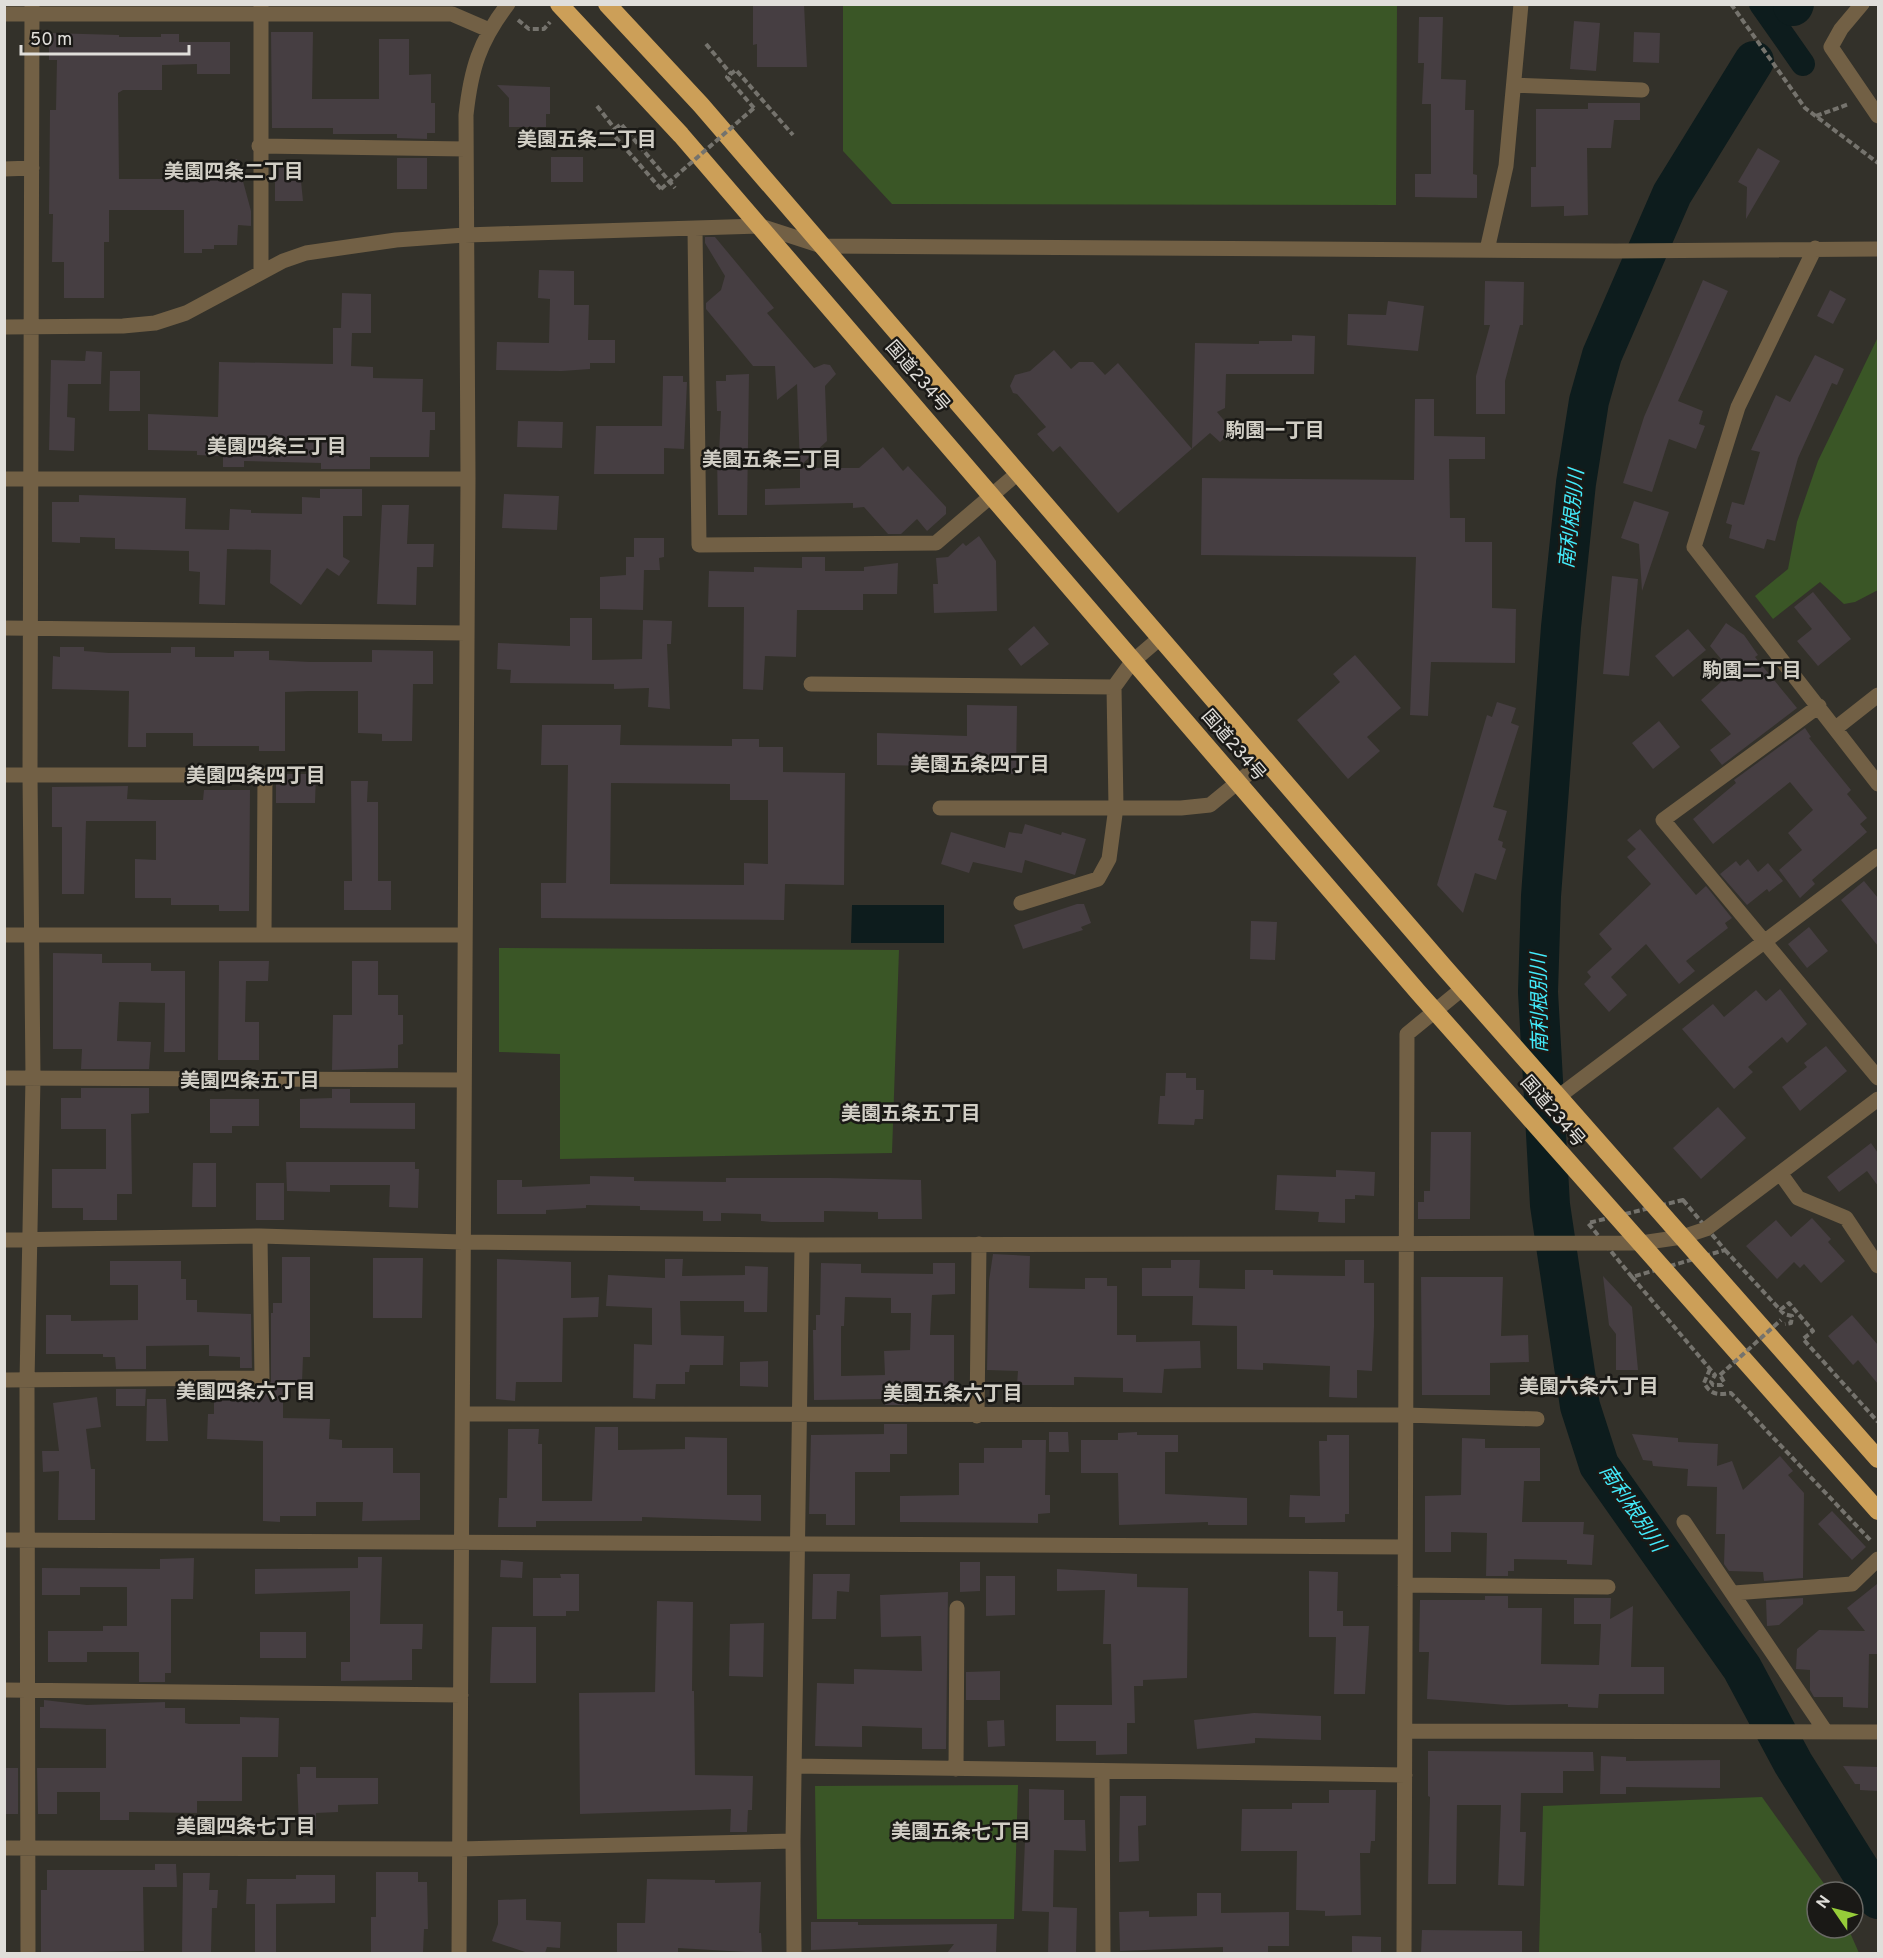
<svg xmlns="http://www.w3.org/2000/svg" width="1883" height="1958" viewBox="0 0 1883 1958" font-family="Overpass,'Noto Sans JP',sans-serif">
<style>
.green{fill:#3a5626}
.water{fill:#0d1c1d}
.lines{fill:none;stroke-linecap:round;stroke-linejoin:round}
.canal{stroke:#0d1c1d;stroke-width:24}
.river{stroke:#0d1c1d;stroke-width:40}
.building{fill:#463e42;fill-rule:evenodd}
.path{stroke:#75736d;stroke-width:4;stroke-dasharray:6 3;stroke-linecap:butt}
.minor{stroke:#726045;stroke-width:15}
.highway{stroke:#cc9f58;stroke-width:18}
.path-bridge{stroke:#75736d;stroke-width:4;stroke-dasharray:6 3;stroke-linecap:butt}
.labels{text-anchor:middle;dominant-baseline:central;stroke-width:5;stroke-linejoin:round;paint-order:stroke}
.street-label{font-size:18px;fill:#e0deda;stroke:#1a1916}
.neighbourhood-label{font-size:20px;font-weight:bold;fill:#d1cec5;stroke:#1a1916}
.water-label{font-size:20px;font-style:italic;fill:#43ebfb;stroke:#1a1916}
</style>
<rect width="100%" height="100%" fill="#33312a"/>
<path class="green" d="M843 5H1397L1396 205 892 204 843 151Z
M1878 337V590L1855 602 1844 604 1820 582 1773 619 1755 596 1788 569 1797 522 1818 461Z
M499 948 899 950 892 1153 560 1159V1054L499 1052Z
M1018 1785 1014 1919H817L815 1786Z
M1762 1797 1830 1892H1817V1928H1848L1859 1953H1539L1543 1806Z"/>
<path class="water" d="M852 905H944V943H851Z"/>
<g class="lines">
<path class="canal" d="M1761 4 1803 64"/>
<path class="river" d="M1793 6 1794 4
M1754 61 1672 194 1602 355 1589 401 1576 483 1561 627 1541 896 1538 992 1550 1205 1580 1406 1599 1465 1742 1668 1793 1763 1878 1899"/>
</g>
<path class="building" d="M753 4H804L807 67H757V44L753 45Z
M1419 17H1443L1441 79 1466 80 1465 110H1474L1473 174 1477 175V198L1415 197V174H1431V104H1422L1424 63H1418Z
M1574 21 1600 23 1596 71 1570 69Z
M271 32H313L312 99H379V39H409V75L431 74V103H435V133H427V139L397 138V134H333V128H272Z
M1634 32 1660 33 1659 63 1633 62Z
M49 33 119 35V37H161V34H179V42H230V74H197V64L162 65V90H123L118 93 119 179H195L193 172 197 170V161H221V164L237 159 251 211V226L238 225 237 245H214V249H202V253H184V210H109V242H104V298H64V262H52L53 214H49L50 110H56L57 60H49Z
M497 85 550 87V114H546V127H509V98Z
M1588 103H1640V120H1614L1611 148H1587L1588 215 1564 216V206L1531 207V167H1536V109H1588Z
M1758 148 1780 161 1746 219 1747 187 1738 182Z
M551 157H583V182H551Z
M397 158H427V189H397Z
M275 161H299L303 201H275Z
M705 237H715L774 308 767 313 814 368 824 364 830 365 836 374 825 386 827 441 800 466 797 384 777 400 775 366H753L706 309V303L721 290 725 276 705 243Z
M539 270 574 271V305H589L588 340H615V363H590V369L562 371 496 370 497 342 549 343 550 299 538 298Z
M1703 280 1728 291 1678 401 1703 411 1699 424 1705 426 1696 449 1669 439 1652 492 1623 483 1644 417Z
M1485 281 1524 282 1523 325H1520L1505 381V414H1476V376L1490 325H1484Z
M1830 290 1846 299 1833 324 1817 316Z
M342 293 371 294V333H352L351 366 373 367V378L423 379 422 412H435V430H430L429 457H370V469H321V463L244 461V467H223V456L197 455V451L148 450V414L218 417 219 362 333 364V328H341Z
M1388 301 1424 306 1418 351 1347 345 1348 314 1386 315Z
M1292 335 1315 336 1314 374H1226L1225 408 1217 412 1233 431 1220 442 1210 433 1118 513 1060 446 1053 452 1037 434 1046 427 1017 394 1013 393 1010 386 1015 375 1030 371 1054 350 1071 369 1079 362H1093L1105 375 1118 363 1192 449 1195 343 1259 344V341H1292Z
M86 351 102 352 101 384H68L67 417 75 418 74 451 49 450 51 360 85 361Z
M1815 355 1844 369 1837 385 1832 383 1798 458 1775 541 1767 539 1764 549 1729 538 1732 525 1726 523 1732 502 1744 505 1760 452 1751 450 1776 395 1790 402Z
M110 371H140V411H109Z
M749 374 747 515H718L717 454H719L721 411H717L716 381H726V375Z
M663 376H683V382H687L684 449 664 448V474H594L596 426H662Z
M1415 399H1434V436L1485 437V459H1449L1450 518H1465V542H1492V608L1516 609 1515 663 1431 662 1428 716 1410 715 1416 557 1201 555 1202 478 1414 480Z
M518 421 563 422 562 448 517 447Z
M883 447 903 471 908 466 946 507V514L927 531 917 519 901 534H888L864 507 853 508V503L765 505V489L800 488V468H859Z
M320 489H362V516H343V557L350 561 339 576 327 568 301 605 270 583 271 550 227 549 225 605 199 604 200 572 189 571V551L115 549V538L80 537V543L52 542V502H79V495L186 498 185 529 229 530 230 509 251 510V513L302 514V497L320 498Z
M504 494 559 496 557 530 502 528Z
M1634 501 1669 512 1642 591 1639 544 1621 538Z
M382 505H409L407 544H434L433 567H417L416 605 377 604Z
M979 536 996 561 997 611 934 613 933 584H938L936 558 948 557 963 543 966 546Z
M634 538H664V557L659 558 660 570H644L643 610 600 609V577L626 575V557H634Z
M802 557H825V571H864V567L898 563 897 594H863V610H797L796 657 765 656 763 690 743 689 744 607H708L709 571 754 572V567L802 568Z
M1612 576 1638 579 1629 676 1603 674Z
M1813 592 1851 639 1818 666 1797 641 1812 629 1794 607Z
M570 618H592V660L642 659 643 620 672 621 671 644H667L670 709 648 707 649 688 614 689V684L510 683 511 670 497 669 498 643 570 646Z
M1726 623 1744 635 1758 655 1755 657 1797 708 1722 765 1710 750 1731 734 1701 700 1732 672 1710 646Z
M1034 626 1049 644 1021 666 1008 649Z
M1688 629 1706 650 1673 677 1655 656Z
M60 647H84V651L109 653H171V647H195V657H234V651H269V660L310 662H372V650L433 651V684H413L412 741H382V734L358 733V691H309L285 692V751H259V746H193V733H146V747H128L129 691 52 689 53 656 60 657Z
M1355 655 1401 708 1367 737 1380 751 1348 779 1297 720 1340 682 1333 674Z
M1497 702 1516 708 1511 723 1519 726 1493 807 1507 811 1498 840 1503 842 1502 847 1506 849 1496 880 1475 873 1463 913 1437 885 1487 715 1492 717Z
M967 705 1017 706 1016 774 991 773V767L877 765V733L967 736Z
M1659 721 1680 747 1653 769 1632 743Z
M542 725H621L620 745 732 746V739H759V747H783V772L845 773 844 885 785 884 784 920 541 918V883H566L568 765H541ZM611 783 730 784V800H768V864L744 863V885L610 884Z
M1805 728 1811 737 1809 738 1851 790 1847 794 1867 818 1860 824 1867 832 1812 880 1815 884 1800 898 1779 870 1802 850 1788 833 1813 810 1790 782 1713 844 1693 819 1736 783 1734 780Z
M276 774H316L315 803H276Z
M351 781H368L367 802H378V881H391V910H344V881H352Z
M128 786 127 799 153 800H203L204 790H250L249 911H219V905H171V898H135V859L156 860V821H86L84 894H62V827H52V787Z
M1025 824 1061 835 1062 832 1086 839 1075 875 1025 860 1022 873 973 862 969 873 941 864 951 832 1005 848 1009 832 1022 834Z
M1640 829 1696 895 1706 886 1732 918 1725 923 1728 928 1686 961 1695 971 1679 984 1646 944 1611 977 1627 995 1609 1012 1584 984 1591 977 1587 972 1612 949 1599 934 1651 884 1627 857 1636 849 1627 840Z
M1748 859 1758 872 1768 863 1783 881 1769 892 1767 889 1747 905 1720 874 1736 861 1740 866Z
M1864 881 1878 898V946L1841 900Z
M1077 904H1084L1091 923 1081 927 1083 930 1023 949 1014 925Z
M1251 921 1277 922 1275 960 1250 959Z
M1809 927 1828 951 1807 968 1788 944Z
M53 953 102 954V963H151V971H185V1052H164L165 1003 119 1002 117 1041 151 1042 149 1069H81L82 1049H53Z
M219 961H269L268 981H246L245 1022H259V1060H218Z
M352 961H378V995H398V1015H403V1044L398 1045V1068L332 1070 333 1015H352Z
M1780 989 1807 1024 1787 1043 1782 1037 1748 1067 1753 1072 1734 1089 1682 1029 1713 1004 1724 1017 1756 990 1766 1001Z
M1826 1046 1847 1071 1800 1111 1782 1087 1807 1067 1804 1063Z
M1166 1073H1186V1078H1196V1090H1204L1203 1119H1195L1194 1125 1158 1124 1160 1096H1165Z
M81 1088H149V1113L131 1114 132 1194H117V1220H83V1208H52V1169H106V1129H61V1098H81Z
M332 1089H350V1103H415V1129L300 1128V1099L332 1098Z
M210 1099H259V1126H232V1133H210Z
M1718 1107 1746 1138 1701 1179 1673 1148Z
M1431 1132H1471L1470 1219H1418V1202H1424V1191H1430Z
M1871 1143 1878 1153V1186L1867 1171 1839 1192 1827 1177Z
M286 1162H415V1169H419L418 1208 389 1207 390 1185H330V1192L287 1191Z
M193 1163H216V1207H192Z
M1336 1170 1375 1172 1374 1196 1355 1195V1199H1345V1223L1318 1222 1319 1212 1275 1210 1277 1175 1336 1177Z
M590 1176 634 1177V1181L726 1182V1178H831L921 1180 922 1219H878V1212L824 1211V1222H771L761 1221V1214L721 1213V1221H703V1211L640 1210V1206L586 1205V1208L546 1210V1214H497V1180H522V1187L590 1184Z
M256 1183H284V1220H256Z
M1812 1218 1831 1239 1828 1242 1845 1261 1821 1283 1804 1264 1800 1268 1794 1262 1777 1279 1746 1246 1776 1220 1791 1237Z
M993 1254 1030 1256 1029 1288 1085 1289V1278H1107V1286H1117V1335H1136V1342L1200 1341 1201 1368 1164 1369 1162 1393 1123 1392V1378L1074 1377V1385H1017L1018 1371 987 1370 989 1281Z
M282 1257H310V1357H303L302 1382H283V1418L330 1419 329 1439 342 1440V1448H393V1473H420V1520L362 1521 363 1502H316V1516H280V1522L263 1521V1441L207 1439 208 1414H214V1398H228V1394H240V1388H263L271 1382V1313H273V1303H282Z
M373 1258H423L422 1318H373Z
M497 1259 571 1262V1298L599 1297 598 1317 563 1318 562 1382H516L515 1401 496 1399Z
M665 1259H683L682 1276 745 1275V1266L768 1267 767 1312H744V1301H680L681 1335 724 1336 723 1365H690L689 1372H685V1384H656L655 1399 633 1398 634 1344 652 1345V1308L606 1306 608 1275 665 1278Z
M1171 1260H1200L1199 1288 1245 1289V1270H1273V1275L1345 1276V1260H1364V1283H1374V1327L1372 1371 1357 1370V1398L1329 1397 1330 1366 1263 1363V1370L1237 1369V1326L1192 1325 1193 1296H1142V1268H1171Z
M110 1261H181V1279H186V1300H197V1312L251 1314 252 1368H240V1357L209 1356V1345L146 1346V1369H116L115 1357H103V1354H46V1315H71V1321L138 1320V1285H110Z
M821 1263 861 1264V1273L933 1274V1263H955V1294L932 1295 930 1335H954V1401L907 1400V1405H885V1399L814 1400 813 1330H816V1315H820ZM845 1297 891 1298V1313H911L910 1350 884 1351 885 1375 841 1376V1326H844Z
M1603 1276 1632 1307 1638 1370H1616V1334L1609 1325Z
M1421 1277H1503L1501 1336 1528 1335 1529 1362 1490 1363V1395H1422Z
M1852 1315 1878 1345V1384L1858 1360 1853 1365 1828 1336Z
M768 1361V1387L740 1386V1362Z
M116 1389H146L145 1406H116Z
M97 1397 101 1427 86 1429 91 1469H95V1520H58L59 1471 43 1472 42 1451H59L53 1403Z
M147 1399H166L168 1441H146Z
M884 1424H907V1454H890V1472H855V1525H826V1514H809L811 1435 884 1434Z
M595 1427H618V1450L685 1449V1437L727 1438V1495H761V1521L642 1517V1521H536V1527H498L499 1498H507L508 1429H539L538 1444H542V1501H592Z
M1049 1432H1068L1069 1452H1049Z
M1137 1432V1435H1178V1452H1165V1494L1247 1498V1525H1208V1522L1119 1525 1118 1473H1081V1440H1118V1433Z
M1632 1434 1678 1438V1442L1718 1444 1717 1466 1732 1461 1743 1490 1780 1456 1793 1471 1788 1475 1804 1493 1803 1578 1764 1581 1763 1572 1729 1571 1724 1564 1725 1534H1716L1717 1487 1687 1486 1688 1469 1653 1466 1652 1461 1643 1460Z
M1327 1435H1349V1514H1345V1522L1305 1523V1517H1289L1290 1495 1320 1496 1319 1441H1327Z
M1462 1438 1485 1439V1448H1540V1481H1524L1522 1522H1584L1583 1534 1594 1535 1592 1565 1567 1564V1560L1514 1559V1571H1508V1576H1486L1487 1533 1451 1532V1552H1425V1496L1461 1495Z
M1022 1440H1046L1045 1495H1050V1513L1038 1514V1523L900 1522V1496L959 1495V1463H984V1448H1022Z
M1832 1511 1866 1547 1852 1560 1818 1524Z
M358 1557H382L380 1624H423L422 1649H412V1680L341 1681V1662H350V1591L255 1594V1569L358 1568Z
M194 1558 193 1599H171V1673H165V1682H139V1652H87V1662H48V1631H103V1626H127V1587H80V1595H42V1568L160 1569V1559Z
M501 1560 523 1562 522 1578 500 1577Z
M960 1562H980V1591L960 1592Z
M1057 1569 1137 1574V1587L1188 1588 1187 1678 1143 1680V1686H1134L1135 1723H1127V1754L1096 1755V1741H1056V1705H1112L1111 1644H1103L1105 1590 1057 1591Z
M1309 1571 1338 1572 1337 1611H1343V1626H1369L1365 1694H1334L1336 1637H1309Z
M560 1574H579V1611H566V1616H533V1578H561Z
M813 1574H850L849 1592 837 1591 836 1619H812Z
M986 1576H1015V1615L986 1616Z
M1877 1584V1654H1869L1868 1708 1843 1707V1697H1814L1810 1690V1670L1796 1669 1797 1649 1819 1630 1865 1631 1847 1608Z
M948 1592 946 1749H922V1728L862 1726V1747L815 1746 817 1683 854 1684V1669L922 1671 921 1636 881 1637 880 1595Z
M1485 1596H1508V1608H1542L1541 1664 1599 1665 1601 1624H1574V1598H1611L1610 1619 1633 1606 1631 1667H1664V1694H1599L1598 1708 1568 1707V1704L1507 1705 1427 1699 1429 1652H1419L1420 1600H1485Z
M1803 1598V1604L1779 1625 1767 1626 1766 1600Z
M657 1601 693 1602 692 1691H694L695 1775 753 1776 752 1810H748L747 1832H730L731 1809 580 1814 579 1693 655 1692Z
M764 1623 763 1677 729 1676 730 1624Z
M492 1627H536V1683H490Z
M260 1632H306V1658H260Z
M1000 1671V1700H966V1672Z
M44 1700 87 1705 165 1702V1708H185V1723L189 1724H240V1717L279 1718 278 1757H242V1801H197V1813L129 1812V1820H100V1792H57V1814H38L37 1768H106V1729L40 1728V1707H44Z
M1254 1713 1321 1716V1740L1255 1738V1743L1197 1749 1194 1720Z
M1004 1720 1005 1746 988 1747 987 1721Z
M1428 1751 1593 1752 1594 1771H1563V1793H1521L1520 1832H1526L1524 1886 1498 1885 1501 1805H1457L1456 1884H1428L1430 1797 1428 1796Z
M1601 1756 1626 1757V1761L1720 1760V1788L1626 1787V1794H1600Z
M1843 1766 1878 1767V1791L1860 1790V1784H1855Z
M300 1767H316V1778H378V1804L338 1805V1812L316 1813V1829H299L297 1774H300Z
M4 1768H18V1814H4Z
M1029 1789 1064 1790V1820H1085L1086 1851 1054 1850 1053 1907 1077 1908 1076 1953H1048L1049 1912 1022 1911 1025 1841H1029Z
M1329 1790H1376L1375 1841H1371L1370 1853H1360L1361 1915 1325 1916V1911L1296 1910 1297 1851H1241L1242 1809H1292V1803H1329Z
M1120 1796H1146V1825L1138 1826 1139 1861 1119 1862Z
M155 1864H176L177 1887H143L144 1951 41 1953V1890H47V1870H155Z
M376 1872H418V1882H427L428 1929H424L423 1953H371V1917H376Z
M183 1873H210L209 1890H218L217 1908H212L211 1953H182Z
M296 1875H335V1903L276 1904V1953H255V1904H246L247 1879H296Z
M647 1879 715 1880V1883L761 1882 759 1933H761L762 1953 678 1948V1953H617V1923H645Z
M1197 1893H1221V1913L1289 1912V1946H1268V1953H1223V1947L1120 1951 1119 1912 1149 1911V1917L1197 1916Z
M526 1899V1920L561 1922 560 1948 547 1947 545 1953H528L492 1941 498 1924V1900Z
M811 1922H858V1925L997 1924 996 1953H947L954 1944 811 1950Z
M1422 1930 1522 1931V1953H1421Z
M1352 1936 1381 1937V1953H1352Z"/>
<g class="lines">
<path class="path" d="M1731 4 1805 108 1878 163
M518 20 529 29H544L550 22
M706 44 731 74
M597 106 615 129
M754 108 727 77 736 70 793 135
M1816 116 1849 104
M661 189 611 132 621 124 675 188
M1683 1200 1725 1250 1632 1277 1588 1223Z
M1725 1250 1784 1314 1792 1316 1791 1323 1785 1324
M1632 1277 1715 1375 1711 1382 1713 1385H1722L1724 1382 1720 1375
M1780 1310 1789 1303 1813 1331 1803 1339 1878 1422
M1710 1369 1704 1383C1711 1395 1718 1395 1731 1393L1872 1542"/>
<path class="minor" d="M1862 4 1841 29 1831 47 1878 116
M261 5V272
M4 14H452L489 30
M1514 85 1642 90
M259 146 466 149
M4 169 32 168
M695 229 699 545 936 543 1018 473
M1815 248 1738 407 1694 547 1878 784
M1487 250 1506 166 1521 4
M4 327 123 326 155 323 186 313 283 261 306 253 396 240 465 235 760 226 822 246 1616 251 1878 249
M4 479H468
M4 628 466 633
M811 684 1114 687 1132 662 1160 638
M1819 706 1663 820 1878 1078
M1836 728 1878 695
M4 775H265L264 935
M940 808H1181L1210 805 1265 760
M1021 903 1098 879 1109 859 1116 807 1114 687
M4 935H465
M4 1078 464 1080
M1558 1097 1878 856
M1780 1173 1798 1198 1846 1218 1878 1266
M4 1240 260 1236 462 1242 802 1245 1641 1243 1682 1237 1706 1229 1878 1099
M4 1380 262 1378 260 1236
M463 1414 1405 1415 1537 1419
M977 1416 979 1244
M1684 1522 1826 1732
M4 1540 1405 1547
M1405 1585 1608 1587
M1734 1593 1852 1584 1878 1559
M4 1690 461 1695
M1405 1731 1878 1732
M794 1766 1405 1775
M956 1769 957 1608
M1102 1771 1103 1954
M4 1848 460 1849 793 1841
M28 1954 27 1381 33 1078 30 775 32 4
M459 1954 468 479 466 115C471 69 479 42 508 4
M794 1954 793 1841 802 1245
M1404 1954 1407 1034 1462 989"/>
<path class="highway" d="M559 4 681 135 1418 992 1878 1511
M607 4 701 105 1444 967 1878 1459"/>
<path class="path-bridge" d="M661 189 754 108
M1720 1375 1781 1320"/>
</g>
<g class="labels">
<g class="street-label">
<text transform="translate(917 377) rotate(49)">国道234号</text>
<text transform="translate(1233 746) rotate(49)">国道234号</text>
<text transform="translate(1552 1112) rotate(49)">国道234号</text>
</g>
<g class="neighbourhood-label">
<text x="587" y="141">美園五条二丁目</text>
<text x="234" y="173">美園四条二丁目</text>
<text x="1275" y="432">駒園一丁目</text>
<text x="277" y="448">美園四条三丁目</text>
<text x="772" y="461">美園五条三丁目</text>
<text x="1752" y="672">駒園二丁目</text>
<text x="980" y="766">美園五条四丁目</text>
<text x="256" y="777">美園四条四丁目</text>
<text x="250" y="1082">美園四条五丁目</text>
<text x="911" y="1115">美園五条五丁目</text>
<text x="1589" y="1388">美園六条六丁目</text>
<text x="246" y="1393">美園四条六丁目</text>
<text x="953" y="1395">美園五条六丁目</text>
<text x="246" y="1828">美園四条七丁目</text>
<text x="961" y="1833">美園五条七丁目</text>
</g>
<g class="water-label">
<text transform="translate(1573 519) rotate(-84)">南利根別川</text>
<text transform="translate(1541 1003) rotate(-91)">南利根別川</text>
<text transform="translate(1631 1509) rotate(56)">南利根別川</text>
</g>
</g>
<rect width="1883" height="1958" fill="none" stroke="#e0deda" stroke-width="12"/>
<g transform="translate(1835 1910) rotate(305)"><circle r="28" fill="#1a1916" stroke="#696864" stroke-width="1.5"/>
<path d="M0-4.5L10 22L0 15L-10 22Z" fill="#96cc39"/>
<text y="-9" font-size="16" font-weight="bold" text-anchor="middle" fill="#e0deda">N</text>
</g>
<path d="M21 45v9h168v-9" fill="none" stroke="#e0deda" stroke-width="3"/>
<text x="30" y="45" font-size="18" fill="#e0deda" stroke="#1a1916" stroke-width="4.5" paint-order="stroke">50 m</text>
</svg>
